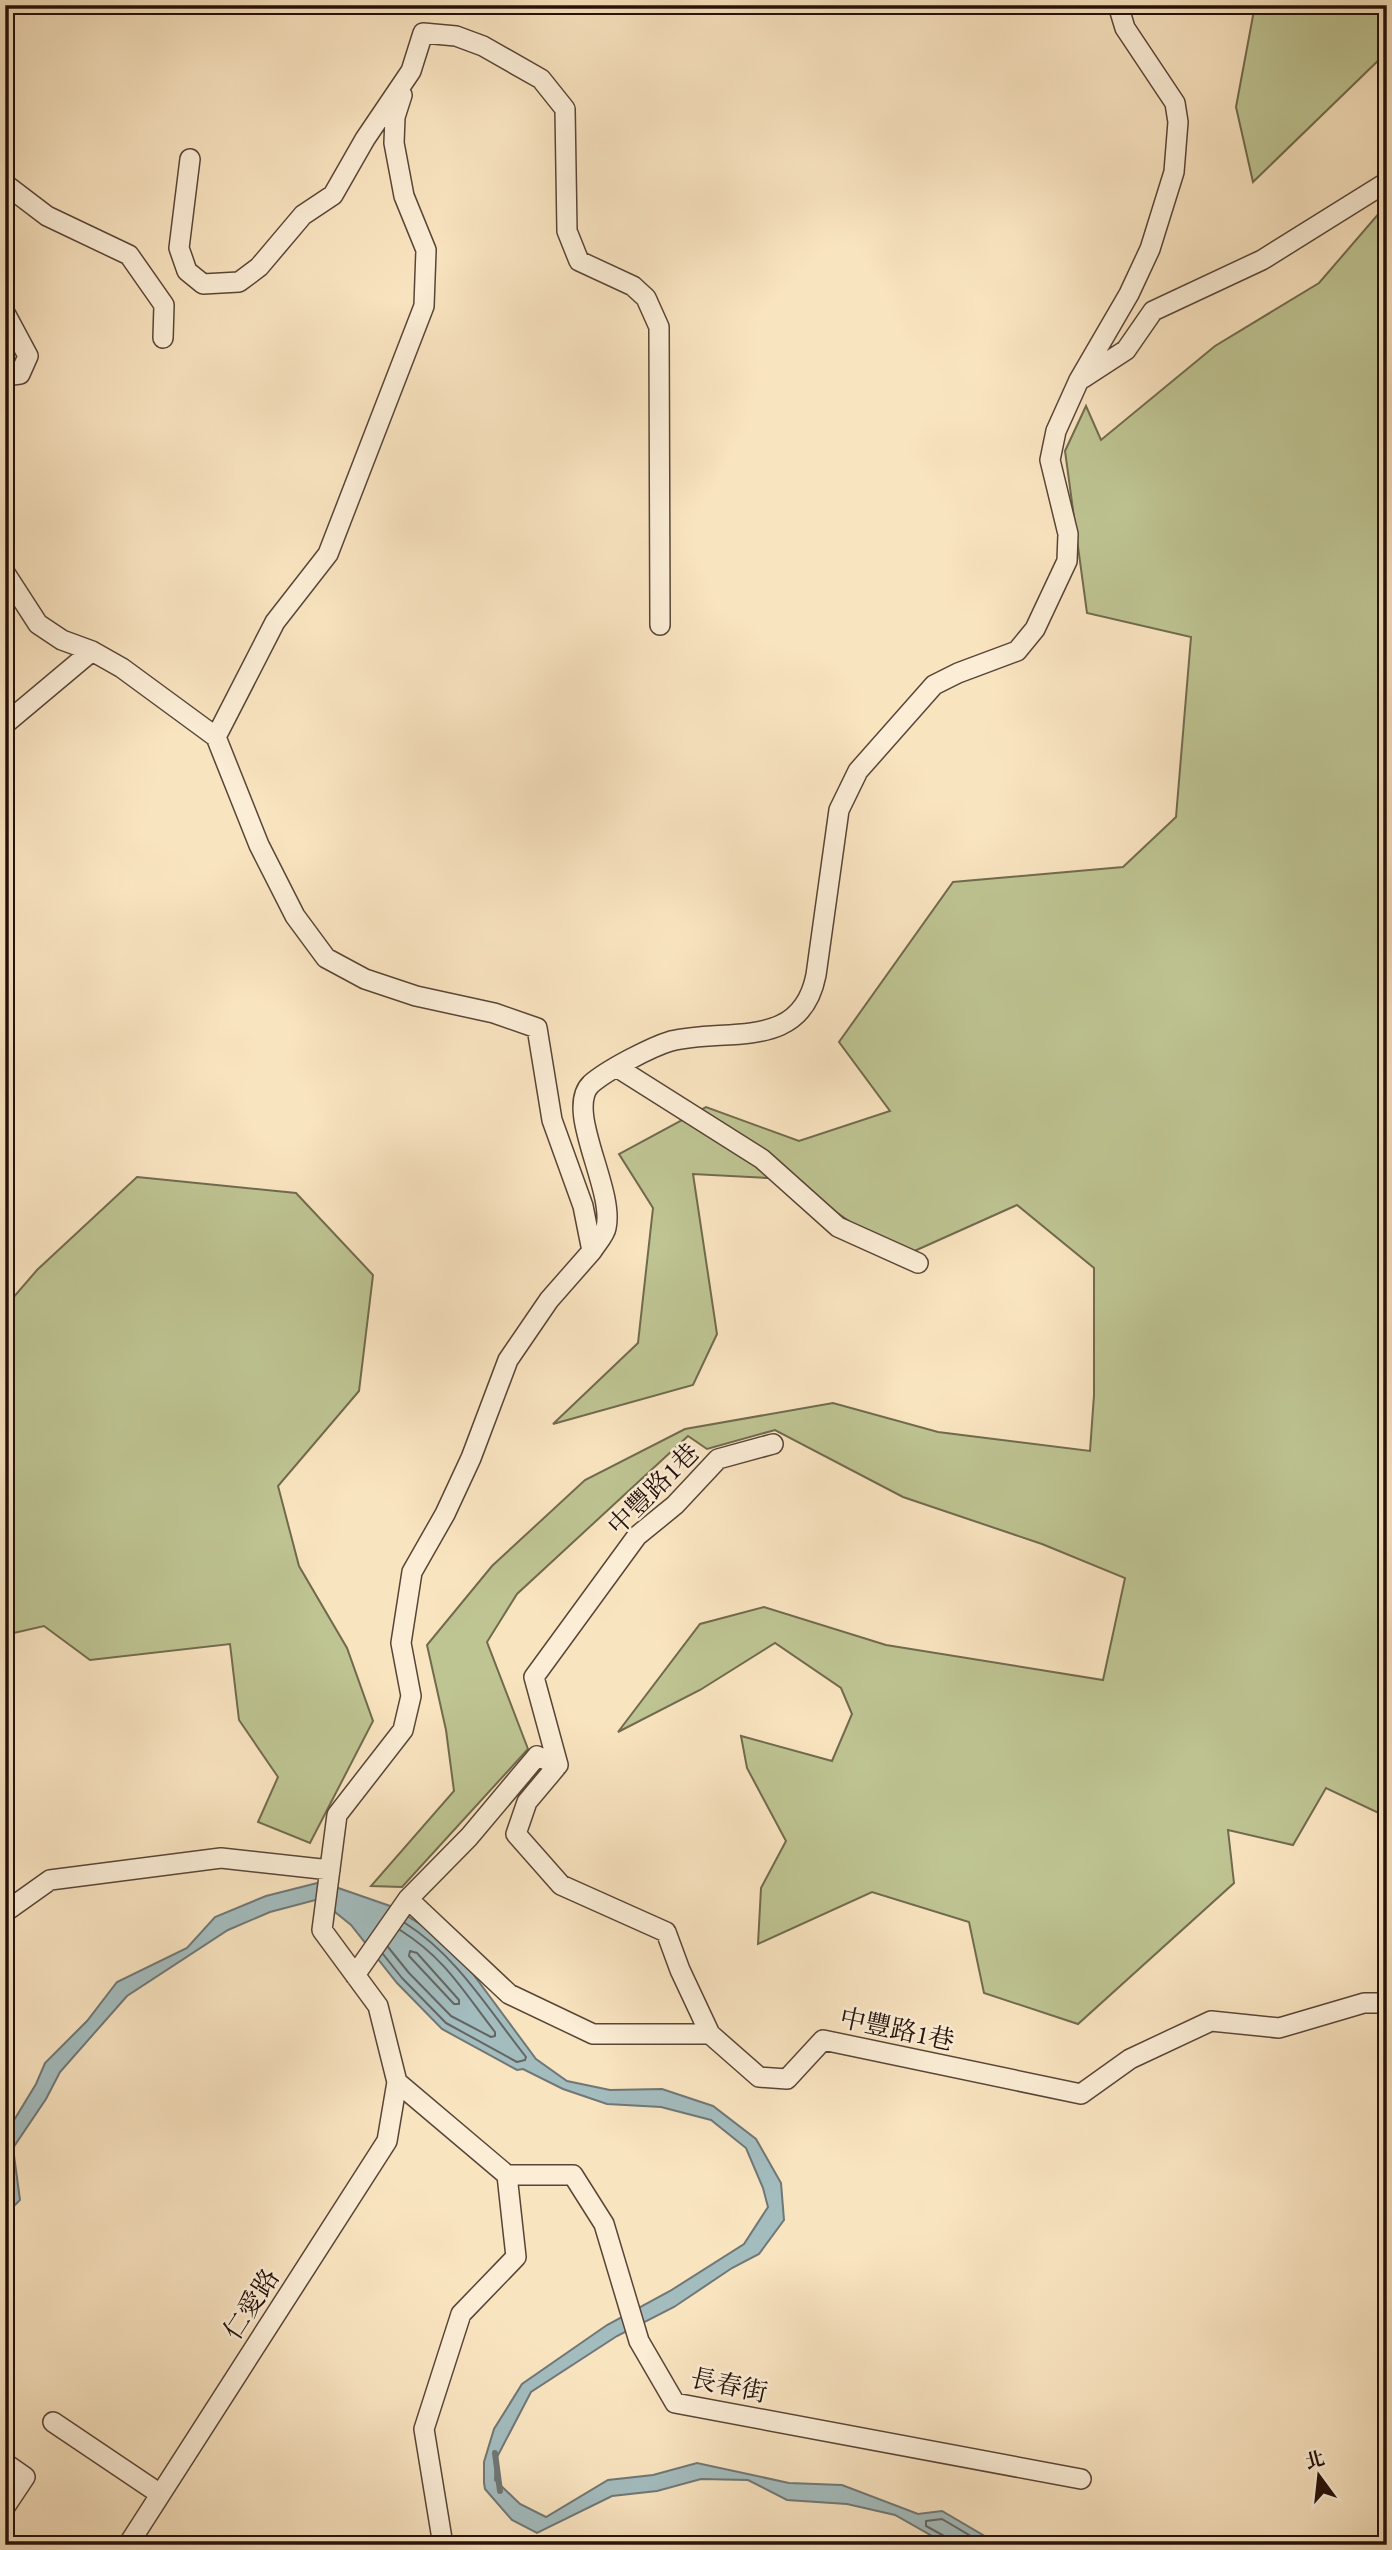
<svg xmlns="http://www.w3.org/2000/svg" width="1392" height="2550" viewBox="0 0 1392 2550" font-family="'EB Garamond','Noto Serif TC',serif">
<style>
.green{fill:#bec492;stroke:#716a4e;stroke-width:2}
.water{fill:#a3bcbe;stroke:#707776;stroke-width:2}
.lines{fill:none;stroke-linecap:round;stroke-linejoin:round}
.shore{stroke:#646664;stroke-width:2}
.stream{stroke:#707776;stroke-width:6}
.minor-casing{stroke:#594537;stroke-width:22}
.minor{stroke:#fbedd6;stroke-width:19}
.labels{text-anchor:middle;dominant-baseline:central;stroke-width:5;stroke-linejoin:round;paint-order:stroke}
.street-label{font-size:26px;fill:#241009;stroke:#fbedd6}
</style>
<rect width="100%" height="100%" fill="#f9e4c0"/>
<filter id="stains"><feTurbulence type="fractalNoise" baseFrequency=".00286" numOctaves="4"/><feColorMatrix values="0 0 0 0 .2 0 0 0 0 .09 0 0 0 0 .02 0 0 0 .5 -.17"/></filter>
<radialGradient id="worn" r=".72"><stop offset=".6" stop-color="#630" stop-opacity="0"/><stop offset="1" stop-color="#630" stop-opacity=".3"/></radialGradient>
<path class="green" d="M1255 5H1387V52L1253 182 1236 107Z
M1387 204V1817L1326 1788 1293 1845 1228 1830 1234 1883 1078 2024 984 1993 969 1922 872 1892 758 1944 761 1888 786 1841 747 1768 741 1736 832 1761 852 1714 841 1688 775 1643 700 1690 618 1732 700 1624 764 1607 886 1645 1103 1680 1125 1578 1042 1544 903 1497 775 1430 707 1449 688 1436 517 1594 487 1642 528 1749 402 1887 371 1886 454 1791 446 1730 427 1645 492 1566 585 1480 685 1429 833 1403 938 1432 1090 1451 1094 1395V1268L1017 1205 901 1257 788 1179 693 1174 717 1334 693 1385 553 1424 638 1343 653 1208 619 1154 706 1107 799 1141 890 1111 839 1042 953 882 1123 867 1176 817 1191 637 1087 613 1065 451 1086 406 1101 440 1215 346 1319 283Z
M137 1177 296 1193 373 1275 359 1391 278 1486 299 1566 347 1648 373 1721 310 1843 258 1822 278 1777 239 1720 230 1644 90 1660 44 1626 5 1635V1307L37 1270Z"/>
<path class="water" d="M321 1882 393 1907 434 1933 473 1974 536 2059 567 2081 610 2090 662 2089 713 2106 756 2139 781 2183 784 2220 759 2254 732 2268 674 2307 617 2336 531 2392 496 2459 495 2480 520 2504 546 2517 608 2480 653 2475 697 2463 789 2483 842 2485 918 2514 942 2511 1000 2545H948L895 2515 847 2504 787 2500 748 2480 701 2479 657 2491 612 2496 537 2533 512 2520 485 2489 484 2483V2462L494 2429 522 2384 607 2325 670 2291 744 2244 768 2207 763 2188 746 2148 711 2120 661 2107 607 2104 563 2089 523 2069 517 2070 442 2029 397 1983 351 1925 319 1899 270 1912 228 1930 127 1996 60 2072 46 2099 13 2148 20 2200 5 2215V2202L12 2195 5 2135 36 2084 45 2063 87 2021 117 1982 187 1948 215 1917 266 1896Z"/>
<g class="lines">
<path class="shore" d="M388 1947 409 1973 451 2016 491 2037 495 2036V2032C463 1991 446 1959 400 1930
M410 1951 417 1953 459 2000V2004H454L409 1956Z
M383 1954 402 1978 446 2023 517 2062 525 2060 526 2057C488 2009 457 1956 405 1923
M949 2545 946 2537 926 2526V2521L942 2519 986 2545"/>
<path class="stream" d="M495 2453 500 2491"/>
<defs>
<path id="minor" d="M190 159 179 248 187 271 203 284 239 282 259 267 303 215 333 195 365 139 411 71 423 33 456 36 483 46 541 79 565 109 567 231 579 261 633 286 646 298 659 327 660 625
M5 184 47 216 129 255 164 305 163 338
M5 313 28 356 20 374 5 376
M1083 378 1126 350 1153 311 1262 260 1387 182
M5 573 38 624 62 640 92 651 122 668 216 737 259 845 295 916 326 958 365 979 416 996 494 1013 537 1028 552 1120 583 1206 592 1251 549 1300 508 1360 471 1458 445 1514 412 1572 401 1643 411 1696 403 1730 337 1815 322 1930 378 2006 397 2082 387 2141 128 2545
M5 724 92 651
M216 737 275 622 328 554 424 306 426 250 404 196 394 143 395 117 402 95
M618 1068 762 1159 838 1227 918 1263
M592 1251C596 1244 605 1235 606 1228 615 1189 564 1110 591 1084 607 1070 651 1047 671 1041 727 1027 801 1052 816 975L839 810 858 771 934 685 958 673 1017 651 1035 629 1067 561 1068 534 1050 460 1056 431 1079 380 1129 294 1150 249 1174 172 1178 122 1175 103 1125 28 1118 5
M773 1444 718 1459 675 1505 637 1536 534 1677 558 1765 527 1802 516 1834 561 1885 666 1932 680 1970 710 2034 759 2077 787 2079 823 2040 1081 2094 1130 2059 1211 2021 1279 2028 1364 2003H1387
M408 1899 509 1994 593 2034H710
M5 1912 50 1880 221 1858 330 1870
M355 1975 408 1899 469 1837 537 1756 558 1765
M397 2082 507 2175 516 2257 461 2314 424 2429 443 2545
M507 2175H573L604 2224 639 2341 675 2403 1081 2479
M53 2422 160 2494
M5 2463 25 2477 5 2507"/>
</defs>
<use href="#minor" class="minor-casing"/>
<use href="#minor" class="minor"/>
</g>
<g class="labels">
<g class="street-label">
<text transform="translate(653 1489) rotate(-45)">中豐路1巷</text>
<text transform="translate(897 2029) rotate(12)">中豐路1巷</text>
<text transform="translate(251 2304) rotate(-57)">仁愛路</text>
<text transform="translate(729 2385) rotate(12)">長春街</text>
</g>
</g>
<rect width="1392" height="2550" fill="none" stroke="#f9e4c0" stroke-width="28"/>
<rect x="7" y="7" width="1378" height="2536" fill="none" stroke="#241009" stroke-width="3.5"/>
<rect x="14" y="14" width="1364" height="2522" fill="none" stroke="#241009" stroke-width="2"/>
<g transform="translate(1319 2476) rotate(345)" stroke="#fbedd6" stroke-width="5" paint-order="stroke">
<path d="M0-5L12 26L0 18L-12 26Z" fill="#241009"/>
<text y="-10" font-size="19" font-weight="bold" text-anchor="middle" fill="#241009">北</text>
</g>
<rect width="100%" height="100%" filter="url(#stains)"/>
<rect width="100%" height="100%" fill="url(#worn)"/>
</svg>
